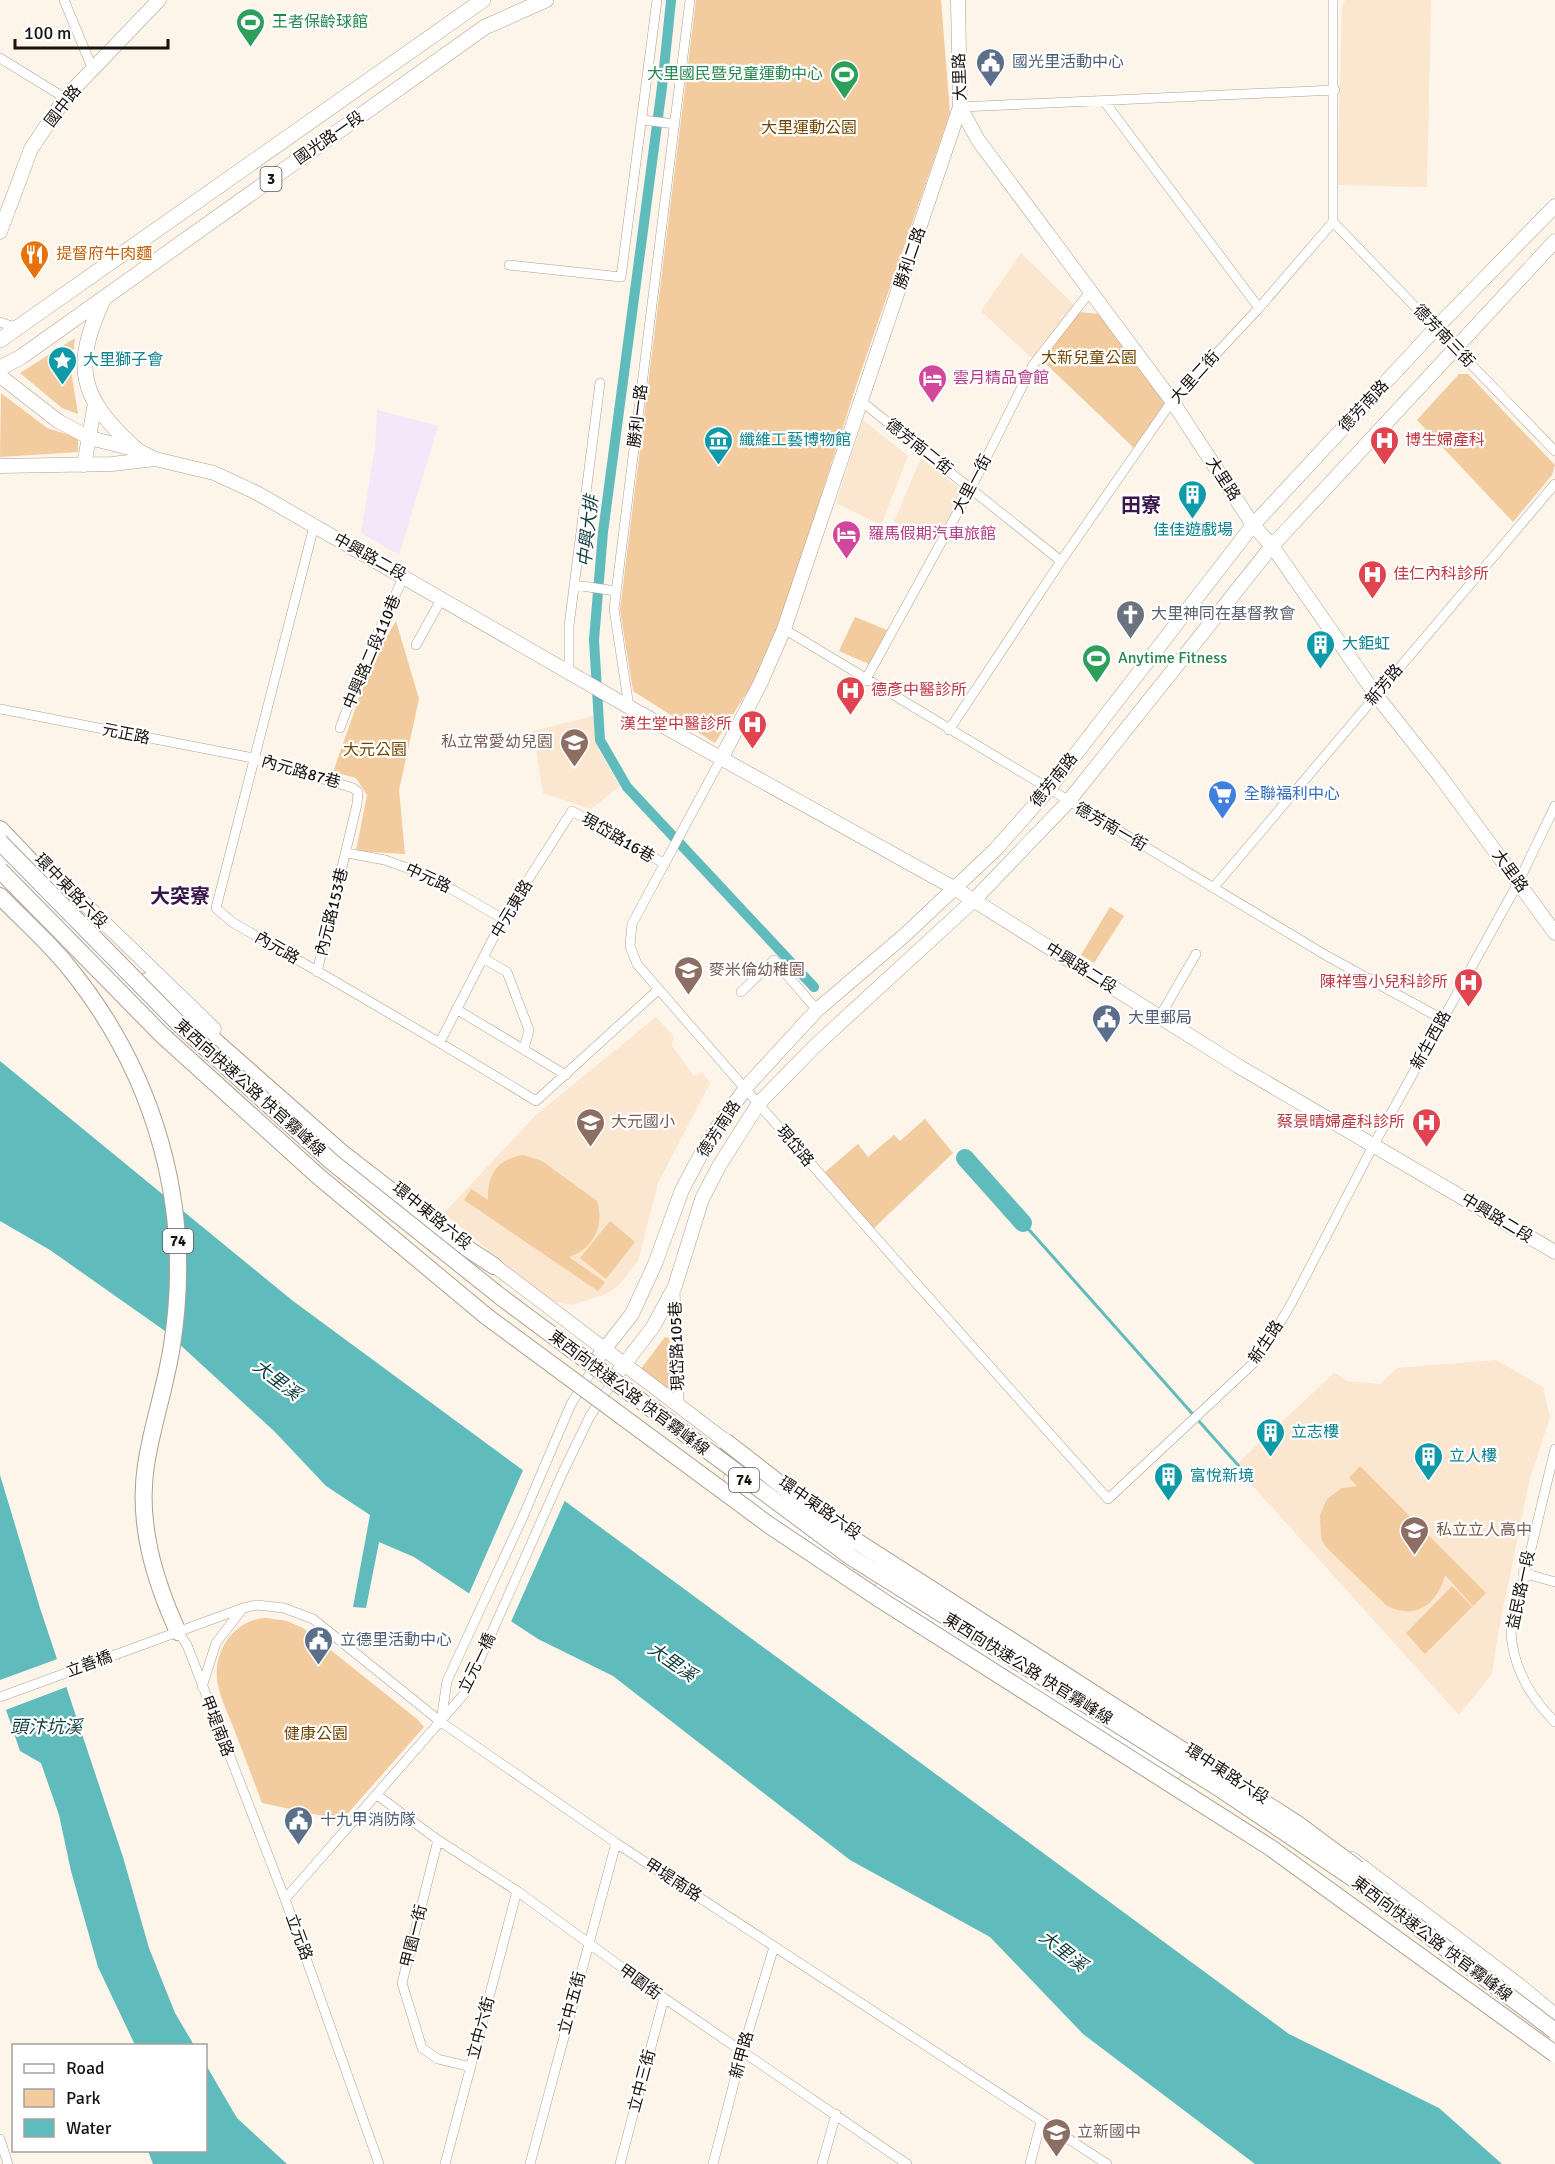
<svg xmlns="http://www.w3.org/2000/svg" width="1555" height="2164" viewBox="0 0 1555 2164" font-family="Signika,'Noto Sans TC',sans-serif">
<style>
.built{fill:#fbe6cf}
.industrial{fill:#f5e6f9}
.green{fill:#f2cb9f}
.water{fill:#60bcbc}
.pier{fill:#fdf4ea}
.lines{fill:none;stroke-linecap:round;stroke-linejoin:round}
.stream{stroke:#60bcbc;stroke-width:3}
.canal{stroke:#60bcbc;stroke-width:10}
.river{stroke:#60bcbc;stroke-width:18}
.street-casing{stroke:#afa091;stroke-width:10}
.secondary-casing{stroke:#afa091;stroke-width:15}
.primary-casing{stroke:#afa091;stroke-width:16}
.highway-casing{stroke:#afa091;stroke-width:18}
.street{stroke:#fff;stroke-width:9}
.secondary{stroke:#fff;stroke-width:14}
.primary{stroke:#fff;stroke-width:15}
.highway{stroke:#fff;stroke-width:16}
.highway-bridge-casing{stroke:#afa091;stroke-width:18;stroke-linecap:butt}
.highway-bridge{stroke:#fff;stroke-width:16}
.labels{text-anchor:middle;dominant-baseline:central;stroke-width:4.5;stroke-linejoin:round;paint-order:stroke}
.shield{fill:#fff;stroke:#5e5a56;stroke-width:1.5}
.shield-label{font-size:15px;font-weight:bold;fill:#19130e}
.leisure-label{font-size:16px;fill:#27864d;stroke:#fff;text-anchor:start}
.service-label{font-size:16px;fill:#4e5e75;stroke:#fff;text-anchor:start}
.street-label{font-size:16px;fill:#19130e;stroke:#fff}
.park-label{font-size:16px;fill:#734702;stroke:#fff}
.food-label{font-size:16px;fill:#c56008;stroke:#fff;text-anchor:start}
.culture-label{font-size:16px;fill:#0d838f;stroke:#fff;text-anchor:start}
.hotel-label{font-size:16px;fill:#b23c85;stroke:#fff;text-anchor:start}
.health-label{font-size:16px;fill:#be3a42;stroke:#fff;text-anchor:start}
.worship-label{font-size:16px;fill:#5b616d;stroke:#fff;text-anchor:start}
.education-label{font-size:16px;fill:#785e54;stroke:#fff;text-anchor:start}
.shop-label{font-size:16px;fill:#366cbe;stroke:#fff;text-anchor:start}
.water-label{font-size:18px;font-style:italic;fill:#123e3e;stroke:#fff}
.quarter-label{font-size:20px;font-weight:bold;fill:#39164d;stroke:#fff}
</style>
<rect width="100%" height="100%" fill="#fdf4ea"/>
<path class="built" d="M1345 0H1431L1427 187 1337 185 1342 8Z
M1021 253 1074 305 1034 360 981 311Z
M863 420 908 456 881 525 836 503Z
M921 458 961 490 963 496 937 544 894 522Z
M594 716 599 751 620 786 591 809 543 793 533 731Z
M656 1017 674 1037 672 1046 694 1076 702 1072 710 1083 658 1183 638 1261 619 1285 606 1294 572 1305 551 1301 444 1213 536 1115Z
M1496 1360 1543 1387 1550 1417 1530 1478 1498 1633 1492 1674 1459 1715 1235 1466 1334 1373 1347 1381 1380 1384 1397 1368Z"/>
<path class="industrial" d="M377 410 438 426 399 555 361 533 375 448Z"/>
<path class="green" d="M696 0H941L950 113 856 386 780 625 756 678 715 743 633 691 620 610Z
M1078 312 1100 314 1167 401 1134 448 1043 361Z
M75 338 71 371 78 414 62 408 20 373Z
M1459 374H1468L1555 465 1552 475 1513 522 1417 420Z
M1 393 47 428 78 438V452L0 457Z
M855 617 887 630 871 665 839 651Z
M396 621 419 699 399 790 405 854 356 851 367 795 356 778 333 772 371 664Z
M1110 907 1124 916 1094 963 1081 955Z
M925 1119 953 1153 874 1228 824 1173 858 1144 868 1157 894 1135 900 1141Z
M523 1155 542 1161 597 1201C605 1226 593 1249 569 1257L605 1282 598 1291 464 1200 471 1189 488 1200C487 1174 498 1159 523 1155Z
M610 1221 635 1242 606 1279 580 1258Z
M665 1337 670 1338V1391L640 1370Z
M1360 1466 1486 1593 1473 1606 1445 1575C1437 1604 1417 1620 1387 1606L1326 1547 1321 1538 1320 1515 1327 1499 1342 1488 1357 1486 1349 1478Z
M1452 1586 1472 1607 1425 1654 1406 1633Z
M266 1618 287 1621 303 1628 417 1719 424 1727 342 1820 262 1803C252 1776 242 1750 232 1724 226 1709 219 1695 217 1679 214 1649 235 1619 266 1618Z"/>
<path class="water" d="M0 1061 293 1301 1289 2034 1439 2108 1502 2164H1255L1083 2034 990 1937 850 1860 613 1676 538 1639 414 1557 379 1542 366 1608 353 1607 370 1515 326 1486 274 1431 165 1331 50 1250 0 1221Z
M0 1475 40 1608 123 1857 149 1948 175 2013 194 2045H135L98 1967 71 1871 59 1815 41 1763 20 1751 0 1692Z
M206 2065 237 2118 287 2164H153L148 2151 206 2150Z"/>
<path class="pier" d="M524 1468 566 1498 510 1624 468 1596Z
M60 1658 69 1686 3 1711 0 1701V1680Z"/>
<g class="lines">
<path class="stream" d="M1023 1223 1253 1482"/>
<path class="canal" d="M671 1 662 87 603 532 594 640 600 740 627 787 814 987"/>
<path class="river" d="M965 1158 1023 1223"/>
<defs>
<path id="street" d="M64 0 93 70
M0 58 65 98
M1104 101 1259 308
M960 107 1335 90
M643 120 675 124
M1333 222 1555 451
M509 265 621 277 657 0
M0 322 11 326 19 325
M861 401 1061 561
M314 526 216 908 232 922C334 981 436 1039 536 1101L659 989
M575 585 616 591
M784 629 1327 956 1442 1019
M416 645 442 598
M569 671V626L600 383
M865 681 971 488 1033 365 1089 293
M629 707 614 609 690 0
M0 709 253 758 353 788 358 792 357 804 317 972
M340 728 365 661 404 576
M949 730 1061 561 1172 401 1259 308 1333 222V0
M722 757 632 924 630 946 637 964C792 1144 950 1322 1108 1499L1260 1357 1291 1304 1373 1146 1518 883 1555 806
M347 853 385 860 429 876 503 919
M1214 887 1555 484
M483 958 507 972 529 1030 524 1049
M741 992 774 960 817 1010
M456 1009 566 1075
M1159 1018 1196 954
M440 1042 503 919 572 811 665 864
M675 1289 679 1407
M1555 1449 1511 1632C1513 1667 1531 1698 1555 1722
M1523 1573 1555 1582
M178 1632 187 1645 285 1899 379 2164
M202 1687 216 1643 243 1608
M0 1697 243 1608 257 1605 284 1608 313 1619 441 1722 616 1843 1107 2164
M441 1721 447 1681 522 1519 571 1404 591 1372
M377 1795 438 1840 517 1891 664 1998 907 2164
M438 1840 402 1983 422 2048 438 2059 471 2067
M285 1899 465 1693 563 1472 590 1416 610 1386
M0 2139 8 2164
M445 2164 517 1891
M530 2164 616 1843
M620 2164 664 1998
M713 2164 742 2052 774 1947
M822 2164 836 2114
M1030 2164 1041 2122"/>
<path id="secondary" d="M958 0 960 107 978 140 1172 401 1253 525 1272 546 1376 695 1440 776 1555 933
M0 232 31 149 65 98 159 0
M0 376 58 421 90 438 137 450 155 459 214 473 257 493 629 707 954 888 1238 1066 1555 1252
M84 465 95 403
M0 466 112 464 155 459
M722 757 761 682 784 629 960 107
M0 859 170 1026
M53 873 214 1029
M487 1260 732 1446
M599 1356 632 1314 655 1264 682 1190 709 1139 748 1085 817 1010 906 934 996 849 1048 790 1253 525 1436 328 1555 206
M619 1371 653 1327 675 1286 702 1199 719 1166 759 1103 815 1046 974 900 1068 802 1272 546 1555 241
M731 1478 818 1544 849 1564
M883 1586 1176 1771
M1352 1859 1519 1985 1555 2015"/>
<path id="primary" d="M104 298C71 368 80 399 137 450
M0 340 483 0
M0 368 21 357 485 27 546 0"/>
<path id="highway" d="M0 829 58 890
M0 896C22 919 46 940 66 964 155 1072 194 1207 172 1345 166 1386 152 1425 146 1465 137 1523 154 1579 178 1632
M147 981 341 1152 456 1241 494 1266"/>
</defs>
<use href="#street" class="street-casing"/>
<use href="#secondary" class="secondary-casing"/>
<use href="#primary" class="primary-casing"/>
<use href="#highway" class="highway-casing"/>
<use href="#street" class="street"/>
<use href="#secondary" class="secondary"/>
<use href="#primary" class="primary"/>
<use href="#highway" class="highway"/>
<defs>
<path id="highway-bridge" d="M0 842 177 1022 332 1162 501 1297 851 1557 1222 1790 1354 1879 1555 2031
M0 870 162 1035 318 1176 486 1316 769 1525 881 1600 1271 1848 1555 2054
M725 1441 839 1530 1296 1823 1358 1869"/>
</defs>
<use href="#highway-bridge" class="highway-bridge-casing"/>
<use href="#highway-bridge" class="highway-bridge"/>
</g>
<defs>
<symbol id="stadium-pin" viewBox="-11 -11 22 30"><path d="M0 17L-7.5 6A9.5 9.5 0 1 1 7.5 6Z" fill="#2e9e5b" stroke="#fff"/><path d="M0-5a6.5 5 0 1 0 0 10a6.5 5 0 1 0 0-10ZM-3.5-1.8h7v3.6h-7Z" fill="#fff"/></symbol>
<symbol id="civic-pin" viewBox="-11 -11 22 30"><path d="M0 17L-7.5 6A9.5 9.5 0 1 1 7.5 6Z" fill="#5c6f8a" stroke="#fff"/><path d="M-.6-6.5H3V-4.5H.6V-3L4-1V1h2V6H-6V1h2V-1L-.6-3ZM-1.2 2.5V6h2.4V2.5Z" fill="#fff"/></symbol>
<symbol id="restaurant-pin" viewBox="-11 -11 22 30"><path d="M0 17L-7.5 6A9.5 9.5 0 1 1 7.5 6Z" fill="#e8710a" stroke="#fff"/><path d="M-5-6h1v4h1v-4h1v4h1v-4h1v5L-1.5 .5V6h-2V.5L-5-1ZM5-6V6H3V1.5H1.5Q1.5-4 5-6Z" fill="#fff"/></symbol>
<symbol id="sight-pin" viewBox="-11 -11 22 30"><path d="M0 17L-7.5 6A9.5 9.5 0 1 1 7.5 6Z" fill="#0f9aa8" stroke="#fff"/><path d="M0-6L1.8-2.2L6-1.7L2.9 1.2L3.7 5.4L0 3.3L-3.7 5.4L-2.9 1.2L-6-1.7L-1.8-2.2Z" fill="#fff"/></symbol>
<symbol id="hotel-pin" viewBox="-11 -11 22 30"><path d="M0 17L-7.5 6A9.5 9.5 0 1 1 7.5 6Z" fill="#d1479c" stroke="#fff"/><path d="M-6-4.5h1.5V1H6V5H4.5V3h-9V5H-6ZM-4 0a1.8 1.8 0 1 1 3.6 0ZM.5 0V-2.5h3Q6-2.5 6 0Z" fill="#fff"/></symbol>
<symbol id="museum-pin" viewBox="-11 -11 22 30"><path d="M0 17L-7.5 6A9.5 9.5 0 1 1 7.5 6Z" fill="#0f9aa8" stroke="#fff"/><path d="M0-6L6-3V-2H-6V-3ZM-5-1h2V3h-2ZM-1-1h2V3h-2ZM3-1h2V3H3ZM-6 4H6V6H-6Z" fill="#fff"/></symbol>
<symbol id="hospital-pin" viewBox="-11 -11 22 30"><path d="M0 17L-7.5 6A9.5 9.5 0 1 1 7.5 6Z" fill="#e0444e" stroke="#fff"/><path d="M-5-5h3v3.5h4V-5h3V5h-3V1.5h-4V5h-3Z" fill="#fff"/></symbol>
<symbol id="building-pin" viewBox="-11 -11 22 30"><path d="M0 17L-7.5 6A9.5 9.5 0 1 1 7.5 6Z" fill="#0f9aa8" stroke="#fff"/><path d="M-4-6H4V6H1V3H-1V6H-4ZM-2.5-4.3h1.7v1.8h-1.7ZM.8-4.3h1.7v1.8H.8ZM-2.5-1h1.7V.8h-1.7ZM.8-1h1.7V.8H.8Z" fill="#fff"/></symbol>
<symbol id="church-pin" viewBox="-11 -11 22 30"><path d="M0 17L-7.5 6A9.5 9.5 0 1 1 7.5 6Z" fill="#6b7280" stroke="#fff"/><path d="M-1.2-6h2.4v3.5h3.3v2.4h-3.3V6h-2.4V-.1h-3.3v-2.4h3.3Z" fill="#fff"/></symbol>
<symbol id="school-pin" viewBox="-11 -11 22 30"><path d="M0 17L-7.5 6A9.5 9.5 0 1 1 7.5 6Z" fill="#8d6e63" stroke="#fff"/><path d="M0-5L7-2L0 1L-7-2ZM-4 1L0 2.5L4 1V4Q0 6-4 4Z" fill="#fff"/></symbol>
<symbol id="supermarket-pin" viewBox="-11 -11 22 30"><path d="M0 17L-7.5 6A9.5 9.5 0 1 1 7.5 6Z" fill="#3f7fe0" stroke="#fff"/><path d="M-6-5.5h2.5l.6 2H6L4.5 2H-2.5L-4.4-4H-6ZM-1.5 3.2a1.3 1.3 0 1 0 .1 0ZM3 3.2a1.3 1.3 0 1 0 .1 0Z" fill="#fff"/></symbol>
</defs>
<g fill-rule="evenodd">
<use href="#stadium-pin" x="234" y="6" width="33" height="45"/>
<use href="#civic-pin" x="974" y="46" width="33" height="45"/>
<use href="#stadium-pin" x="828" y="58" width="33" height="45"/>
<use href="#restaurant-pin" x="18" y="238" width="33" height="45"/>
<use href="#sight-pin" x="46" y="344" width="33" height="45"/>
<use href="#hotel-pin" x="916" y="362" width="33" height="45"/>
<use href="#museum-pin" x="702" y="424" width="33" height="45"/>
<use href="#hospital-pin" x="1368" y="424" width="33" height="45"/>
<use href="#building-pin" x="1176" y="478" width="33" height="45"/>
<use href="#hotel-pin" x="830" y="518" width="33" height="45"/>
<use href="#hospital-pin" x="1356" y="558" width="33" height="45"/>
<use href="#church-pin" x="1114" y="598" width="33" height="45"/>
<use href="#building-pin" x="1304" y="628" width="33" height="45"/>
<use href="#stadium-pin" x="1080" y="642" width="33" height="45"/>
<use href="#hospital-pin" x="834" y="674" width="33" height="45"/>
<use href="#hospital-pin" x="736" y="708" width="33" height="45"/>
<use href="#school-pin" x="558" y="726" width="33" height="45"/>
<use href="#supermarket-pin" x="1206" y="778" width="33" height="45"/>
<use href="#school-pin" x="672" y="954" width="33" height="45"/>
<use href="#hospital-pin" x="1452" y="966" width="33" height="45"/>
<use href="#civic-pin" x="1090" y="1002" width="33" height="45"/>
<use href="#school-pin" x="574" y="1106" width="33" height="45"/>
<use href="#hospital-pin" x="1410" y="1106" width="33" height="45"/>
<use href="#building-pin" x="1254" y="1416" width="33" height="45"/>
<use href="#building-pin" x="1412" y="1440" width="33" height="45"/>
<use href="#building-pin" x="1152" y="1460" width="33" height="45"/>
<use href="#school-pin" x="1398" y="1514" width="33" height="45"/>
<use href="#civic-pin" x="302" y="1624" width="33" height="45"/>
<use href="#civic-pin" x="282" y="1804" width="33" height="45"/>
<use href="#school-pin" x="1040" y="2116" width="33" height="45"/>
</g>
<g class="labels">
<g class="shield">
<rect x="260.5" y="167" width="21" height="24" rx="4.5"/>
<rect x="163" y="1229" width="30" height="24" rx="4.5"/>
<rect x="729" y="1468" width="30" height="24" rx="4.5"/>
</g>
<g class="shield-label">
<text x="271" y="179">3</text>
<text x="178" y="1241">74</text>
<text x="744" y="1480">74</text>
</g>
<g class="leisure-label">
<text x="272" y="22">王者保齡球館</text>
<text x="823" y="74" text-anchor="end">大里國民暨兒童運動中心</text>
<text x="1118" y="658">Anytime Fitness</text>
</g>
<g class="service-label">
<text x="1012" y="62">國光里活動中心</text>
<text x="1128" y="1018">大里郵局</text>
<text x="340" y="1640">立德里活動中心</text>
<text x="320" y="1820">十九甲消防隊</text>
</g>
<g class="street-label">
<text transform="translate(960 77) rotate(-92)">大里路</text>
<text transform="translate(63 106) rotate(-52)">國中路</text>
<text transform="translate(329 138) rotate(-35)">國光路一段</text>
<text transform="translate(910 258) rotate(-71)">勝利二路</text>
<text transform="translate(1444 336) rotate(46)">德芳南三街</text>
<text transform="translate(1195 377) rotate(-48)">大里二街</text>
<text transform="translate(1364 406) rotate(-47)">德芳南路</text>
<text transform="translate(638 416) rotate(-83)">勝利一路</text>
<text transform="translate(919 447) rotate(38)">德芳南二街</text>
<text transform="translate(1223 479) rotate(57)">大里路</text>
<text transform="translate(972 484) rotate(-62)">大里一街</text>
<text transform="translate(370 557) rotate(29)">中興路二段</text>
<text transform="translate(372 652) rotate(-67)">中興路二段110巷</text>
<text transform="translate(1384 685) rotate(-50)">新芳路</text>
<text transform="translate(126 734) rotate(11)">元正路</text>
<text transform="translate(301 772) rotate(16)">內元路87巷</text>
<text transform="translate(1054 780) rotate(-51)">德芳南路</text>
<text transform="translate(1111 827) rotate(30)">德芳南一街</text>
<text transform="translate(618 838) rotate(30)">現岱路16巷</text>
<text transform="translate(1510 871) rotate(54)">大里路</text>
<text transform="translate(428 878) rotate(25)">中元路</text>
<text transform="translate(71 891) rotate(46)">環中東路六段</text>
<text transform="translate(512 909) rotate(-59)">中元東路</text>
<text transform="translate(332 912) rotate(-76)">內元路153巷</text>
<text transform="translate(277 948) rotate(30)">內元路</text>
<text transform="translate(1081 968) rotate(32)">中興路二段</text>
<text transform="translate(1431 1040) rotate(-61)">新生西路</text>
<text transform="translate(250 1088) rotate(42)">東西向快速公路 快官霧峰線</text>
<text transform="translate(719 1129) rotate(-57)">德芳南路</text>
<text transform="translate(795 1146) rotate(50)">現岱路</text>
<text transform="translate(432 1216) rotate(39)">環中東路六段</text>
<text transform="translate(1497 1218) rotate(31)">中興路二段</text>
<text transform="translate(1266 1342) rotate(-56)">新生路</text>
<text transform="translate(677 1346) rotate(-92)">現岱路105巷</text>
<text transform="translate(629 1393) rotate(37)">東西向快速公路 快官霧峰線</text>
<text transform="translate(820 1508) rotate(35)">環中東路六段</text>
<text transform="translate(1521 1590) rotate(-78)">益民路一段</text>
<text transform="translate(477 1663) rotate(-64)">立元一橋</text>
<text transform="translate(89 1664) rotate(-20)">立善橋</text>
<text transform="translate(1028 1669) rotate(32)">東西向快速公路 快官霧峰線</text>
<text transform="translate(217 1726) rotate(69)">甲堤南路</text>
<text transform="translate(1227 1774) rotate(33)">環中東路六段</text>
<text transform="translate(673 1880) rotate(33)">甲堤南路</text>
<text transform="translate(414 1936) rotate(-76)">甲園一街</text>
<text transform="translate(299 1937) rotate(70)">立元路</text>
<text transform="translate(1432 1939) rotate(37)">東西向快速公路 快官霧峰線</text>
<text transform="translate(640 1982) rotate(36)">甲園街</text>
<text transform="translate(572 2003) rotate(-75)">立中五街</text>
<text transform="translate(481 2028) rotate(-75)">立中六街</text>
<text transform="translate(742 2055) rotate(-75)">新甲路</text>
<text transform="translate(642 2081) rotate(-75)">立中三街</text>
</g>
<g class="park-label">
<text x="809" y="128">大里運動公園</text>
<text x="1089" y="358">大新兒童公園</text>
<text x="375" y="750">大元公園</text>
<text x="316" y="1734">健康公園</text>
</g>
<g class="food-label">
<text x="56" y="254">提督府牛肉麵</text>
</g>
<g class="culture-label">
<text x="83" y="360">大里獅子會</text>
<text x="739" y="440">纖維工藝博物館</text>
<text x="1193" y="530" text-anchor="middle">佳佳遊戲場</text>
<text x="1342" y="644">大鉅虹</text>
<text x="1291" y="1432">立志樓</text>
<text x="1449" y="1456">立人樓</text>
<text x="1190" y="1476">富悅新境</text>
</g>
<g class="hotel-label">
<text x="953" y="378">雲月精品會館</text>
<text x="868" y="534">羅馬假期汽車旅館</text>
</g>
<g class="health-label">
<text x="1405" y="440">博生婦產科</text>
<text x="1393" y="574">佳仁內科診所</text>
<text x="871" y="690">德彥中醫診所</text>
<text x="732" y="724" text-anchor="end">漢生堂中醫診所</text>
<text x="1448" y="982" text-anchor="end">陳祥雪小兒科診所</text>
<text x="1405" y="1122" text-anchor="end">蔡景晴婦產科診所</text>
</g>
<g class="worship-label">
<text x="1151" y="614">大里神同在基督教會</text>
</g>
<g class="education-label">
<text x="553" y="742" text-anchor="end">私立常愛幼兒園</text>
<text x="709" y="970">麥米倫幼稚園</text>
<text x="611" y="1122">大元國小</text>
<text x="1436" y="1530">私立立人高中</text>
<text x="1077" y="2132">立新國中</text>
</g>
<g class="shop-label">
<text x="1244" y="794">全聯福利中心</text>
</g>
<g class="water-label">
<text transform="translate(588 531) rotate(-84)">中興大排</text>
<text transform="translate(277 1380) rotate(37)">大里溪</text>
<text transform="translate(672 1662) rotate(35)">大里溪</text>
<text x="46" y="1727">頭汴坑溪</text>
<text transform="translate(1063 1951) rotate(38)">大里溪</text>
</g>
<g class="quarter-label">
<text x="1141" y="505">田寮</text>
<text x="180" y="896">大突寮</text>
</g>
</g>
<rect x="12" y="2044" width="195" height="108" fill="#ffffff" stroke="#a3a19f" stroke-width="1.5"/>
<rect x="24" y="2064" width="30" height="9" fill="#ffffff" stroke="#a3a19f" stroke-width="1.5"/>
<text x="66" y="2074" font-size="18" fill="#19130e">Road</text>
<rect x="24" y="2089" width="30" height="18" fill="#f2cb9f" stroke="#a3a19f" stroke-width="1.5"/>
<text x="66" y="2104" font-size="18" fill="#19130e">Park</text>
<rect x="24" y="2119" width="30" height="18" fill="#60bcbc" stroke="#a3a19f" stroke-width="1.5"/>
<text x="66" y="2134" font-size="18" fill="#19130e">Water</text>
<path d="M15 39v9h153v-9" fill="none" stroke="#19130e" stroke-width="3"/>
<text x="24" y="39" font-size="18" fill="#19130e" stroke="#ffffff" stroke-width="4.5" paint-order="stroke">100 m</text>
</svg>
